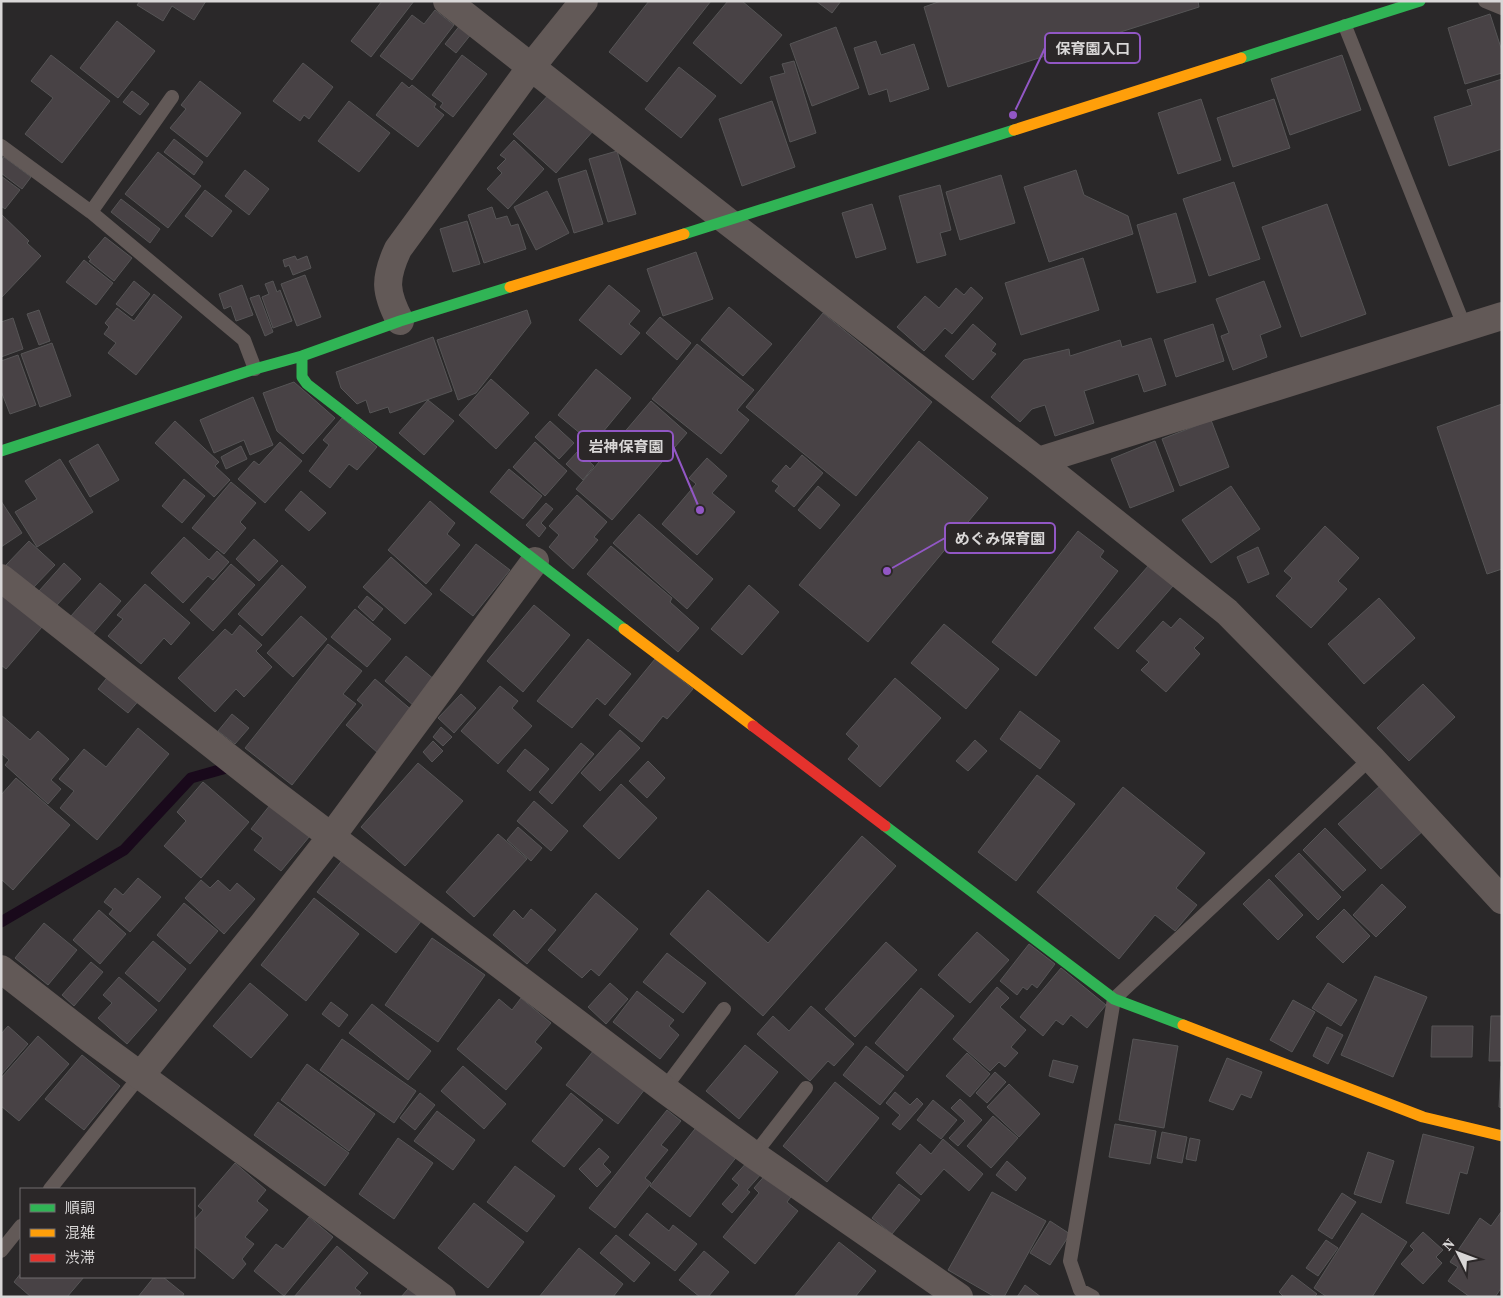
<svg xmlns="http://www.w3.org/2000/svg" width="1503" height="1298" viewBox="0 0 1503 1298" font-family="'Source Serif 4','Noto Sans JP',serif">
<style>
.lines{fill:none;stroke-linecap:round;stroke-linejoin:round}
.stream{stroke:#19091b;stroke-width:11}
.building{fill:#484245;stroke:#565556}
.lane{stroke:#625957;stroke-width:14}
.street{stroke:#625957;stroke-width:28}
.fast{stroke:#30b455;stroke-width:11}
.slow{stroke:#ff9f0a;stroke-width:11}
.jam{stroke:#e5322d;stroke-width:11}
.leader{fill:none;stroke:#9257c5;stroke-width:2}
.callout-dot{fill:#9257c5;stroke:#2b2728;stroke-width:2}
.callout{fill:#2b2728;stroke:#9257c5;stroke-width:2}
.callout-label{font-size:15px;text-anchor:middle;font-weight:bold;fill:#d9d7d7}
</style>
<rect width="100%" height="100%" fill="#2a2829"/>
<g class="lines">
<path class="stream" d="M1 922 124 850 191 778 230 767 234 770"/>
</g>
<path class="building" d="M140 1H206L194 20 172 6 163 21 137 5Z
M382 1H414L371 57 351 41Z
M649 1H711L647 82 609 52Z
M728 1H742L782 35 741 84 693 43Z
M816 1H841L832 13Z
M941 1H1198L1199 7 948 87 924 7Z
M435 10 454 25 412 80 380 56 412 15 424 24Z
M1490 14 1502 51V73L1465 84 1448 28Z
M117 21 155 51 118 98 80 68Z
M461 24 472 33 456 53 445 44Z
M836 27 859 88 812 106 790 44Z
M876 41 881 55 914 44 929 89 890 102 887 89 869 95 854 48Z
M51 55 110 101 62 163 25 134 53 98 31 81Z
M462 55 487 74 453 117 440 107 443 103 432 95Z
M1342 55 1361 110 1290 135 1271 79Z
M794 61 816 133 790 142 770 77 785 73 782 64Z
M303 63 333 87 309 119 304 115 300 121 273 101Z
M679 67 716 96 681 138 645 109Z
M1502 79V149L1449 166 1434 117 1472 105 1467 90Z
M200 81 241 113 207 157 170 128 186 109 181 105Z
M402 82 409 88 412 85 436 104 434 107 444 115 418 147 376 115Z
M132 91 149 104 140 115 123 102Z
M551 92 594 130 556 173 513 134Z
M1201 99 1221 160 1178 174 1158 113Z
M1274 99 1290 148 1233 167 1217 118Z
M349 101 390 133 359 172 318 141Z
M772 101 795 167 742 186 719 119Z
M174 139 203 162 194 175 164 152Z
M514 140 544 169 508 209 487 189 502 173 497 168 506 159 500 155Z
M617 151 636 214 608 222 589 159Z
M158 152 201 186 168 228 125 194Z
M4 157 31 177 22 189 1 173V161Z
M245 170 269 189 249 215 225 196Z
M586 170 603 224 574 233 558 179Z
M1076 170 1084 195 1128 216 1133 234 1049 262 1024 187Z
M1001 175 1015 223 960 240 946 192Z
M1 176 20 190 5 209 1 206Z
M1234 182 1260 259 1209 276 1183 199Z
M940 185 951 230 940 233 946 255 917 263 899 196Z
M205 190 232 211 212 237 185 216Z
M547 191 569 233 536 250 514 207Z
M121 199 160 229 150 243 111 212Z
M872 204 886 249 856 258 842 213Z
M1327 204 1366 314 1301 337 1262 227Z
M492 207 496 219 507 216 511 226 518 224 526 249 484 263 468 215Z
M1176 213 1196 282 1157 293 1137 225Z
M1 214 29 241 27 243 41 256 1 298Z
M467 221 480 264 453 272 440 229Z
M105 237 132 258 114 281 89 261 91 260 88 257Z
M696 252 713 299 663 316 647 269Z
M295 256 297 260 307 256 311 268 293 275 289 265 285 267 283 260Z
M1083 258 1099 310 1021 335 1005 283Z
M84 260 113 283 96 305 66 282Z
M305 275 321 317 297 326 281 284Z
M134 281 150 294 132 316 116 304Z
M273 281 277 292 280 290 292 321 273 328 262 297 269 294 265 284Z
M1264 281 1281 327 1260 335 1267 357 1233 370 1221 336 1229 333 1216 299Z
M242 285 253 315 236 321 231 306 224 309 219 294Z
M609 285 640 311 629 324 640 333 621 355 579 320Z
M971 287 983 298 952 334 945 328 924 351 897 327 925 296 939 308 956 288 964 295Z
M154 294 182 317 136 375 108 353 116 343 104 334 109 327 105 323 117 308 134 321Z
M259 295 273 332 265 336 250 298Z
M729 307 772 344 743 376 701 340Z
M39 310 50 341 39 345 27 314Z
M527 310 531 323 476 393 458 400 437 340Z
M823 313 932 402 856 496 746 407Z
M660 317 691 343 677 360 646 333Z
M13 318 23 349 1 357V322Z
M973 324 996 344 991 351 996 354 973 380 945 356Z
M1213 324 1224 361 1176 377 1164 340Z
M433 337 452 391 390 413 388 407 370 413 366 400 357 404 341 388 336 372Z
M1151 338 1166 385 1144 392 1138 374 1084 391 1094 423 1055 436 1045 405 1032 409 1020 422 991 397 1024 360 1069 349 1070 356 1120 340 1122 347Z
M52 343 71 396 40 407 21 354Z
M697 344 754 390 737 410 749 420 721 454 652 399Z
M18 355 36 405 10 414 1 391V361Z
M596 369 631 398 593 444 558 415Z
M491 379 529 413 496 449 459 415Z
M294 382 335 418 303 454 277 431 263 393Z
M253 397 273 445 250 455 244 440 214 453 200 420Z
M428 400 454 421 424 455 399 433Z
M651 401 687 433 612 520 576 489Z
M1502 404V569L1487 574 1437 427Z
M342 418 377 447 357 470 349 464 330 488 309 471 329 445 323 440Z
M1211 420 1229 467 1180 486 1162 439Z
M175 421 219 462 215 466 230 480 214 497 155 443Z
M550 421 574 443 559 459 535 437Z
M919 441 988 498 868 642 799 585Z
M1155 441 1174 491 1130 508 1111 459Z
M280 442 302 461 265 503 238 479 254 461 259 465Z
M535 442 567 471 545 496 513 467Z
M98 444 119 480 90 497 69 461Z
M241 446 247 459 226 469 221 457Z
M578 451 594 466 583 480 566 464Z
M802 455 823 473 794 507 775 491 779 486 772 481 786 465 790 469Z
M707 458 727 476 712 493 735 512 697 555 662 524 696 484 689 478Z
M60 459 93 512 37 547 15 512 37 499 25 481Z
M509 469 542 496 523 519 490 492Z
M184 479 205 496 182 523 162 506Z
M231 482 256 503 240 522 246 528 224 554 192 528Z
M818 486 840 505 820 529 798 510Z
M1231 486 1260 529 1211 563 1182 520Z
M301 491 326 513 309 531 285 510Z
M577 495 607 522 594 537 598 540 573 569 549 547 559 535 549 526Z
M1 501 22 533 1 547Z
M430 501 455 523 447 534 460 545 426 584 388 550Z
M546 503 553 509 541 523 546 528 539 537 526 525Z
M639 514 713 579 687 609 613 543Z
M1325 526 1359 558 1338 581 1347 589 1311 628 1276 596 1292 578 1284 571Z
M1078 531 1104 551 1100 557 1118 571 1036 676 992 642Z
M184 537 209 560 217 551 229 562 213 580 208 576 183 603 151 573Z
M254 539 278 561 259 581 236 559Z
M29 541 55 565 32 589 6 565Z
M476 544 510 570 473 616 440 590Z
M611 546 672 598 670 602 699 628 678 652 587 574Z
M1258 547 1269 574 1248 583 1237 557Z
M391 557 432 594 405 624 363 587Z
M64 563 81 579 56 606 39 591Z
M231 564 255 585 213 631 190 610Z
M282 565 306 587 262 636 238 614Z
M1149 565 1173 586 1118 649 1094 628Z
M100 583 121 601 92 635 71 616Z
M145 584 190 623 171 645 164 638 141 664 108 636 123 619 117 615Z
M749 585 779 612 742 655 711 629Z
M1 592 42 627 6 669 1 665Z
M367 596 383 609 373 621 358 607Z
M1379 598 1415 638 1364 684 1328 644Z
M534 605 570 635 523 692 487 661Z
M355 609 391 639 367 667 331 637Z
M301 616 327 639 293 677 267 653Z
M1180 618 1204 638 1194 648 1200 654 1166 692 1141 670 1149 662 1136 651 1163 621 1171 628Z
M944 624 999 669 966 709 911 663Z
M240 625 262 645 256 651 272 667 244 697 236 689 215 712 178 678 225 629 232 635Z
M588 639 631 674 605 705 597 698 572 728 537 701Z
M328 644 362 671 343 694 356 704 292 785 245 748Z
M406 656 435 680 414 706 385 681Z
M655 659 693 689 667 719 663 716 642 742 609 715Z
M110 674 141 698 128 713 98 689Z
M895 678 941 718 880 787 848 759 859 746 846 734Z
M375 679 414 712 378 753 346 725 363 705 357 700Z
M1423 684 1455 717 1409 761 1377 728Z
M500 686 518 701 512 708 532 726 498 764 461 731Z
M461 694 476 708 454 733 438 718Z
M1020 711 1060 741 1040 769 1000 739Z
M232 714 249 728 235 744 218 731Z
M1 715 30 740 38 731 69 759 51 780 61 789 48 804 5 765 9 760 1 753Z
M441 727 452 737 443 746 433 737Z
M138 728 169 754 97 840 60 808 74 791 59 779 84 749 106 767Z
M620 730 640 748 600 791 581 773Z
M975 740 987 751 968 771 956 761Z
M433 741 443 751 432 762 423 752Z
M581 743 594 754 552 804 539 792Z
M525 749 549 769 530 791 507 771Z
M648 761 665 778 647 798 629 781Z
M418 763 463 801 405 866 361 827Z
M1037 775 1075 804 1016 881 978 852Z
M16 778 70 825 13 890 1 879V795Z
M203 782 249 822 201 878 164 846 186 821 177 812Z
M621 784 657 818 619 859 583 826Z
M1382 784 1424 830 1381 869 1338 824Z
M1123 787 1205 853 1176 888 1197 905 1175 931 1155 915 1119 959 1037 892Z
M274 800 314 831 281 871 254 850 263 838 251 829Z
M534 801 568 831 551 851 517 821Z
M518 827 542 848 531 861 507 840Z
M1325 828 1366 870 1343 891 1303 850Z
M498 834 527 859 474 917 446 892Z
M862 836 896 866 763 1016 670 934 708 890 768 943Z
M1299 853 1341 897 1318 920 1275 876Z
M343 859 422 920 396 953 317 892Z
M138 878 161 897 130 932 109 914 113 909 104 902 115 888 123 895Z
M1269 879 1303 915 1278 940 1243 904Z
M201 880 210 888 218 880 230 891 237 883 255 899 224 934 185 898Z
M1382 884 1406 907 1376 937 1353 915Z
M596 893 638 929 599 976 591 969 582 978 548 950Z
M314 898 359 934 306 1001 261 965Z
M184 903 218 931 190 964 157 935Z
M531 909 556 930 527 964 493 935 514 910 523 919Z
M1344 909 1370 936 1343 963 1316 937Z
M99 910 126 934 100 964 73 940Z
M44 923 77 950 48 985 15 958Z
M977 932 1009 960 970 1003 938 975Z
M432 938 485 975 438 1042 385 1005Z
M153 941 186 969 159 1002 125 973Z
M886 942 917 970 855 1037 825 1009Z
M1029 944 1055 964 1037 988 1032 984 1027 990 1023 987 1017 995 1000 981Z
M667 953 706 983 683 1013 643 982Z
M91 962 103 972 74 1006 62 995Z
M1061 968 1106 1005 1087 1028 1071 1015 1063 1025 1056 1020 1043 1036 1020 1017Z
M1375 976 1427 997 1393 1077 1341 1055Z
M119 977 157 1010 127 1044 98 1018 112 1003 103 995Z
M250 983 288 1015 251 1058 213 1026Z
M610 983 628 999 606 1024 588 1007Z
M1328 983 1357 1000 1341 1026 1312 1008Z
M997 987 1009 998 1000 1007 1026 1030 1011 1047 1018 1053 1005 1067 999 1062 990 1071 953 1039Z
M921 988 954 1016 907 1071 875 1043Z
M637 991 674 1020 669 1026 679 1035 660 1059 613 1022Z
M521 998 551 1023 535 1042 542 1048 506 1090 457 1049 499 999 512 1010Z
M1293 1000 1315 1012 1292 1052 1270 1040Z
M331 1002 348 1015 339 1027 322 1014Z
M372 1004 431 1051 408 1080 349 1033Z
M811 1006 854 1044 834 1066 828 1061 810 1081 757 1034 773 1016 789 1031Z
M1491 1016H1502V1061H1489Z
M8 1026 28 1044 1 1075V1034Z
M1432 1026H1473L1472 1057H1431Z
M1327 1027 1343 1035 1328 1064 1313 1056Z
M38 1036 69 1064 19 1121 1 1106V1078Z
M342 1039 416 1091 394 1123 320 1070Z
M1133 1039 1178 1046 1164 1128 1119 1120Z
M745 1045 778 1072 739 1119 706 1091Z
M866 1046 904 1076 880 1105 843 1075Z
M594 1050 645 1089 618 1124 566 1085Z
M967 1053 990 1074 970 1097 946 1076Z
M82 1055 120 1086 84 1130 45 1099Z
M1227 1058 1262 1072 1251 1098 1241 1094 1233 1110 1209 1101Z
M1053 1060 1078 1066 1073 1083 1049 1076Z
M307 1064 375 1114 349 1151 281 1100Z
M463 1066 506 1104 484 1129 441 1091Z
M1501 1066H1502V1108L1499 1107Z
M995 1072 1006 1082 987 1103 976 1093Z
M835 1082 879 1118 827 1182 783 1146Z
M1009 1084 1040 1114 1019 1137 987 1107Z
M895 1092 910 1105 917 1098 923 1104 900 1130 892 1124 900 1115 886 1103Z
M420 1093 435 1105 415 1130 400 1118Z
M571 1093 603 1120 564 1167 532 1141Z
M960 1099 982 1120 958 1146 949 1138 965 1121 951 1108Z
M933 1100 957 1120 941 1139 917 1120Z
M278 1102 349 1153 325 1186 254 1135Z
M667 1110 681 1121 661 1145 668 1150 645 1178 651 1183 615 1228 589 1208Z
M437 1111 475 1140 453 1170 414 1141Z
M993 1116 1018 1138 991 1168 967 1146Z
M1115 1124 1156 1131 1150 1164 1109 1157Z
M698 1125 738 1155 690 1217 650 1186Z
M1162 1132 1187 1137 1182 1163 1157 1158Z
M1423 1134 1474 1147 1467 1174 1460 1172 1449 1214 1406 1203Z
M398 1138 433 1163 394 1219 359 1194Z
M1190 1138 1200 1140 1196 1161 1186 1159Z
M943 1139 983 1174 969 1191 944 1169 921 1195 896 1173 920 1144 931 1154Z
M599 1148 609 1157 603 1164 611 1172 597 1187 579 1169Z
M1368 1152 1394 1161 1381 1203 1354 1194Z
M749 1160 762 1173 747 1190 750 1192 732 1213 722 1204 739 1185 732 1179Z
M1007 1161 1026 1178 1016 1191 996 1175Z
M235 1163 266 1190 257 1201 268 1210 245 1237 254 1244 242 1259 246 1264 233 1279 194 1246V1220L203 1210 198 1206Z
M515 1166 555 1196 527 1232 487 1202Z
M768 1172 794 1193 787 1202 798 1211 755 1264 723 1237 759 1193 754 1188Z
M899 1184 920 1200 892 1234 872 1218Z
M992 1192 1046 1221 1004 1297H995L948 1270Z
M1342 1193 1356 1202 1332 1239 1318 1230Z
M474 1203 524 1242 488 1288 438 1248Z
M1501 1212 1502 1287 1495 1297H1470L1448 1281 1458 1267 1450 1262 1480 1218 1491 1226Z
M647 1213 669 1231 673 1225 697 1244 675 1271 629 1235Z
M1362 1213 1407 1242 1372 1297H1327L1314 1288Z
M309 1217 333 1237 284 1296 254 1271 276 1244 283 1249Z
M1050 1221 1070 1234 1050 1265 1030 1253Z
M1423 1232 1443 1250 1436 1257 1442 1263 1423 1284 1401 1264 1414 1250 1410 1246Z
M616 1235 650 1263 634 1282 600 1253Z
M1326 1240 1338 1248 1318 1276 1306 1268Z
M839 1242 876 1271 855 1297H794Z
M337 1246 368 1273 355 1288 361 1293 358 1297H294Z
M579 1248 623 1284 613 1297H539Z
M704 1251 729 1272 708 1297H700L679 1280Z
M21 1273V1277H84L67 1297H31L14 1282Z
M1292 1275 1317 1294 1314 1297H1284L1279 1292Z
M154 1277H163L184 1294 182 1297H138Z
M414 1282 430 1297H401Z
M1025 1285 1041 1297H1017Z"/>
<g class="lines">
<path class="lane" d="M1485 1 1502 8
M1345 26 1465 328
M1 146 91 212 244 340 255 369
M91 212 172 97
M664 1089 724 1009
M754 1155 806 1088
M50 1189 140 1076
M1 1251 21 1226
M1093 1297 1080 1290 1070 1261 1114 999 1371 758"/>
<path class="street" d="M447 1 727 221 1038 461 1227 612 1371 758 1502 900
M400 321C385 292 384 279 398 249L531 67 584 1
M1038 461 1502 316
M1 578 271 791 664 1089 754 1155 959 1297
M1 969 92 1040 442 1297
M140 1076 263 924 331 837 535 561"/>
<path class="fast" d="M1241 58 1420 1
M684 234 1014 130
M302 356V377L307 384 624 629
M1 451 255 369 302 356 400 321 510 287
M885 826 1114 999 1183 1025"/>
<path class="slow" d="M1014 130 1241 58
M510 287 684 234
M624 629 753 726
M1183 1025 1423 1117 1502 1136"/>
<path class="jam" d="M753 726 885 826"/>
</g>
<path class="leader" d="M1013 115L1045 48M700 510L673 446M887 571L945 538"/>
<g class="callout-dot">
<circle cx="1013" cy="115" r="5"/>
<circle cx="700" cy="510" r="5"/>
<circle cx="887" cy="571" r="5"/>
</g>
<g class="callout">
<rect x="1045" y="33" width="95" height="30" rx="5"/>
<rect x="578" y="431" width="95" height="30" rx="5"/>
<rect x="945" y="523" width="110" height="30" rx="5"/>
</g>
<g class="callout-label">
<text x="1093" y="54">保育園入口</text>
<text x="626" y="452">岩神保育園</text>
<text x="1000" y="544">めぐみ保育園</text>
</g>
<rect width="1503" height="1298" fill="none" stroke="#d9d7d7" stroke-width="5"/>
<rect x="20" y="1188" width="175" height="90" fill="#2b2728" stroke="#716d6e"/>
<rect x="30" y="1204" width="25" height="8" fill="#30b455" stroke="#716d6e"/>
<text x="65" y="1213" font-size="15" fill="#d9d7d7">順調</text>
<rect x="30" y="1229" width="25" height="8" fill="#ff9f0a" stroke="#716d6e"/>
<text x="65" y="1238" font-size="15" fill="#d9d7d7">混雑</text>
<rect x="30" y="1254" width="25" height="8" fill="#e5322d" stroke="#716d6e"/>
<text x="65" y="1263" font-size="15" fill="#d9d7d7">渋滞</text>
<g transform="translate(1458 1253) rotate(312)" stroke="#2b2728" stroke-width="4" paint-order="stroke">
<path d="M0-4L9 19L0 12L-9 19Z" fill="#d9d7d7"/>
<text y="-8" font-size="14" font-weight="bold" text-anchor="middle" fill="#d9d7d7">N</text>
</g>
</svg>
